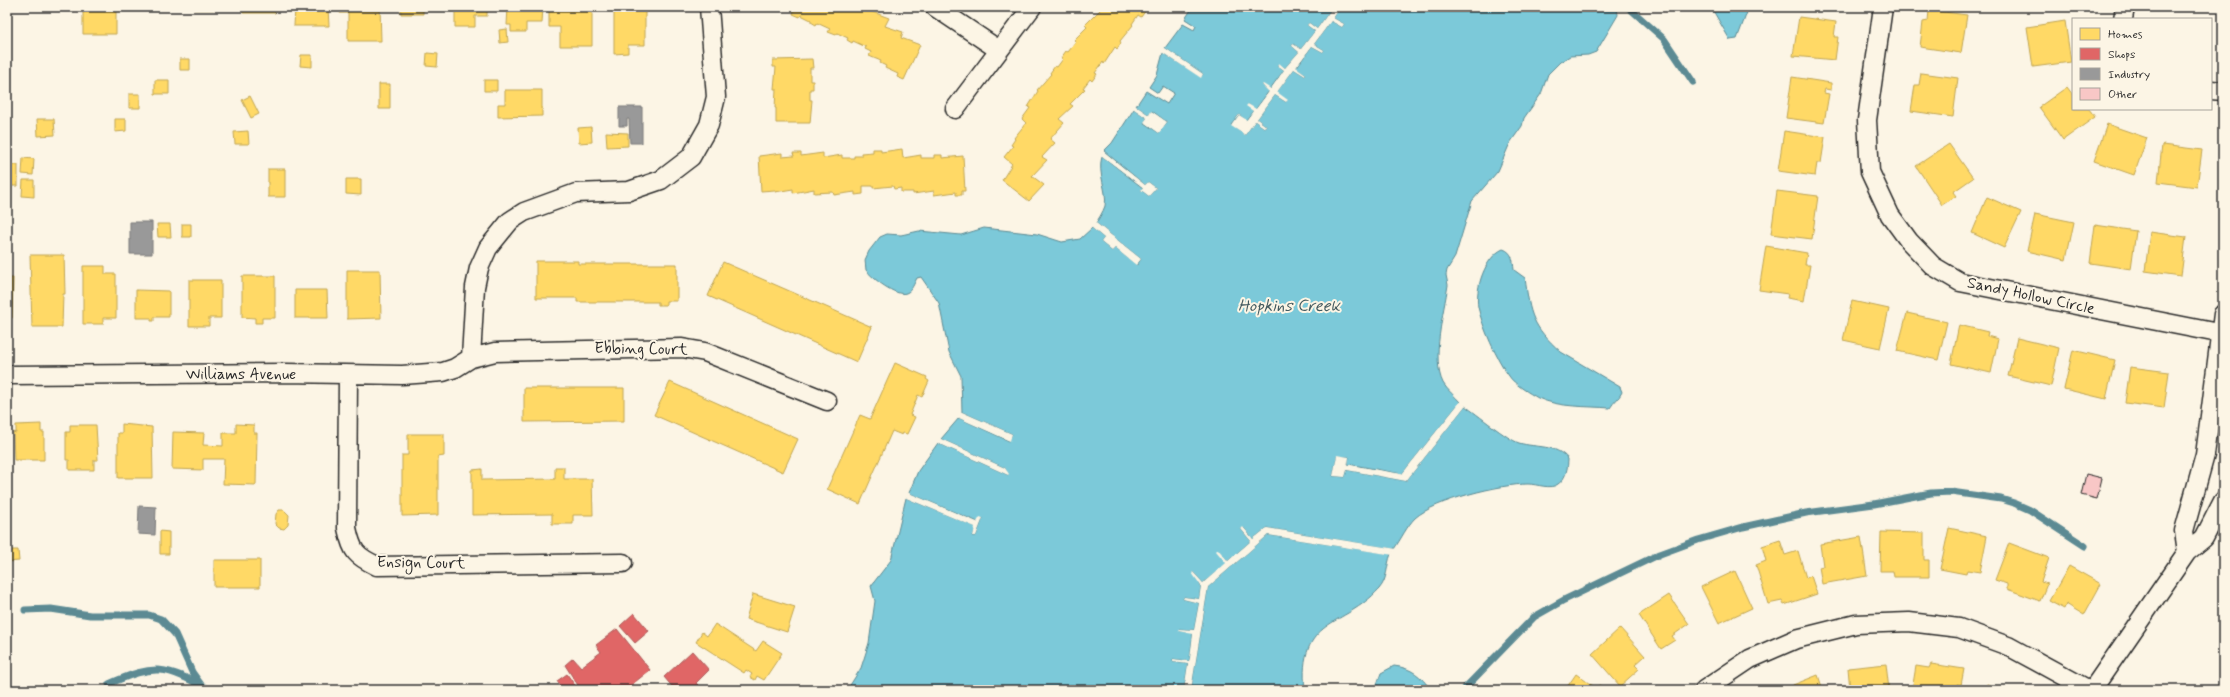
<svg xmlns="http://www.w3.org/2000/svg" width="2230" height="697" viewBox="0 0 2230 697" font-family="Mynerve,sans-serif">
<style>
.water{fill:#7bc9d9;stroke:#5b8a93}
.pier{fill:#fcf5e5;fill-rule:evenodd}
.homes{fill:#ffd966;stroke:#bfa554}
.shops{fill:#e06666;stroke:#aa5454}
.industry{fill:#999;stroke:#787878}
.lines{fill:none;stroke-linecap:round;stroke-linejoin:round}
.stream{stroke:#5b8a93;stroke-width:7}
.building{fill:#f8c7c6;stroke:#2b2b2b}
.minor-casing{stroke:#2b2b2b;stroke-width:21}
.minor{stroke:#fcf5e5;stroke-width:18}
.labels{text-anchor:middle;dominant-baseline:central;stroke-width:4;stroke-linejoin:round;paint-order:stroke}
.street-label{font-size:16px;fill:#2b2b2b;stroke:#fcf5e5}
.water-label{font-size:17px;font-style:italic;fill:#435a5f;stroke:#fcf5e5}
</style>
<rect width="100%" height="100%" fill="#fcf5e5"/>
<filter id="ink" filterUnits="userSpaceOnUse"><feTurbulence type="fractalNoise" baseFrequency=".025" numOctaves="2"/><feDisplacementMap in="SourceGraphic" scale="8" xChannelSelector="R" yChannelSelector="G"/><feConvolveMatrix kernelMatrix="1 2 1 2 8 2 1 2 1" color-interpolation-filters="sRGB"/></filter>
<g filter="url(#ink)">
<path class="water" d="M1193 7H1324L1330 11 1317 29 1309 23 1307 25 1315 31 1301 49 1293 44 1292 46 1299 52 1285 68 1279 64 1277 65 1284 70 1270 89 1262 85 1269 91 1255 110 1248 104 1253 111 1246 120 1239 115 1231 125 1245 135 1255 121 1265 128 1266 126 1257 119 1275 95 1286 102 1287 100 1276 93 1294 69 1305 76 1306 74 1296 68 1312 46 1323 52 1324 50 1314 44 1331 21 1342 27 1344 24 1333 18 1341 7H1617L1618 15 1596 52 1588 55 1570 56 1560 62 1548 74 1541 94 1524 118 1522 126 1510 143 1498 171 1472 201 1455 257 1447 270 1446 275 1448 285C1444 311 1431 359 1443 383 1447 390 1455 396 1460 402L1402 474 1348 464 1349 457 1337 456 1333 476 1345 477 1347 470 1406 481 1465 406C1477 414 1507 439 1519 443 1536 448 1556 444 1568 459 1568 467 1566 479 1558 484 1551 490 1537 484 1528 484 1501 484 1435 500 1415 518 1407 526 1401 539 1394 549L1267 528 1253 539 1244 528 1241 529 1251 541 1228 561 1218 550 1217 551 1227 563 1203 583 1193 572 1201 586 1199 599 1184 597 1183 599 1199 603 1194 630 1179 629V631L1193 633 1190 658 1189 661 1173 659V662L1188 664 1184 690H847L861 668 869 643 875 601 871 586 891 560 906 498 976 527 973 536H976L983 518 978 522 909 493 918 471 938 443 1008 475 1005 468 941 439 959 418 1009 441 1012 434 962 412 961 376 949 352 939 303 921 277 917 278C914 283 912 291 906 293 896 297 872 278 866 270L865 260 869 251 880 237 887 234 901 235 919 231 961 235 984 228 1037 234 1062 242 1080 239 1092 228 1104 238 1101 242 1112 251 1115 248 1137 265 1141 259 1096 223C1099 218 1103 212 1105 206 1108 190 1097 175 1102 156L1143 188 1141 190 1149 196 1156 188 1148 182 1145 185 1104 151 1112 143 1134 109 1147 118 1144 123 1159 133 1167 122 1152 111 1149 115 1136 106 1146 91 1167 104 1174 93 1163 86 1158 93 1149 87 1157 75 1163 53 1201 77 1203 74 1165 48 1183 24 1194 30 1196 26 1185 19Z
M1711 7H1749L1737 39 1730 40Z
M1503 249C1513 252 1513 261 1514 270L1525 278C1530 315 1532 326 1561 352L1620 387 1622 392C1619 399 1614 401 1610 408 1587 406 1560 408 1538 398 1529 393 1514 384 1509 376 1497 360 1482 326 1478 307 1475 288 1485 257 1503 249Z
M1268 535 1391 554C1386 566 1388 579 1379 589 1344 628 1297 617 1305 690H1191L1208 587Z
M1394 666C1412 668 1421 676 1431 690H1375L1381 673Z"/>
<path class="pier" d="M1324 7H1335L1248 122 1239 118 1234 125 1245 132 1339 7H1341L1333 18 1344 24 1342 27 1331 21 1314 44 1324 50 1323 52 1312 46 1296 67 1306 74 1305 76 1294 69 1277 92 1288 100 1286 102 1275 95 1257 119 1266 126 1265 128 1255 121 1245 135 1231 126 1239 115 1247 120 1253 111 1246 106 1248 104 1256 109 1269 92 1262 85 1263 84 1271 89 1284 70 1277 65 1279 63 1285 68 1299 52 1292 46 1293 44 1301 49 1315 31 1307 25 1309 23 1317 29 1330 11Z
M1165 48 1203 74 1201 78 1163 53 1164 51 1201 74 1164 50Z
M1136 106 1149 115 1151 111 1167 122 1159 133 1144 122 1147 118 1134 109ZM1152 114 1164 122 1159 130 1147 122Z
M1103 152 1145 185 1148 182 1156 188 1149 196 1141 190 1143 187 1102 156V154L1111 161 1103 154Z
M1096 223 1141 259 1136 265 1115 248 1112 251 1101 242 1104 238 1092 228 1093 227 1105 237 1104 242 1112 248 1116 246 1136 262 1138 260 1095 225Z
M1460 402 1461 403 1403 475 1348 466 1347 459 1338 458 1336 474 1344 475 1347 468 1405 479 1463 405 1465 406 1406 481 1347 470 1345 477 1333 476 1337 455 1349 457 1348 465 1402 474Z
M962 412 1012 434 1010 441 959 418 960 417 1009 438 1010 435 961 414Z
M941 439 1005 468 1009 474 1008 475 938 443 939 441 1005 472 940 441Z
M909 493 977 522 980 517 983 518 976 536H973L975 527 906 498 907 496 978 526 979 523 908 495Z
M1243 527 1253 539 1267 528 1397 549 1394 551 1267 530 1203 585 1192 658 1186 690H1184L1188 664 1173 662V659L1189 661 1190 658 1193 634 1178 631 1179 629 1194 630 1199 603 1183 599 1184 597 1199 599 1201 586 1192 573 1193 572 1203 583 1226 563 1216 551 1218 549 1228 561 1251 541 1241 529Z
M1267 533 1391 552 1393 555 1268 535 1208 587 1191 690H1189L1206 586Z"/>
<path class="homes" d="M7 7H11L10 30H7Z
M83 7H116V34H83Z
M195 7H222V9H195Z
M243 7H275V13H243Z
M295 7H328L329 26H294Z
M340 7H380L381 41H348V13H340Z
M401 7H423V14H401Z
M455 7H487V16H475V27H455Z
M508 7H543L542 23H526V32H511V25H507Z
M549 7H592V46H560V27H549Z
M614 7H645V45H628V53L614 54Z
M785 7H868L871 8 870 11 889 18 885 26 903 32 901 38 920 45 904 80 897 77 898 74 885 68 886 66 880 63 881 61 869 56 871 52 865 49 866 47 853 41 852 43 847 40 848 38 837 33 836 35 828 32 830 29 817 23 816 25 811 22V20L801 15 800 17 793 14 794 11Z
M1099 7H1144L1146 10 1141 17 1138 15 1132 24 1133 25 1120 41 1121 43 1117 49 1115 47 1104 64 1103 62 1095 73 1097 74 1092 81 1090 79 1083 88 1085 89 1070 104 1073 106 1059 119 1064 123 1050 139 1055 143 1042 157 1047 160 1032 176 1044 185 1029 201 1002 180 1012 164 1004 157 1013 146 1011 145 1015 139 1014 138 1026 123 1022 119 1030 108 1028 107 1038 91 1037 90 1051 74 1050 73 1055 66 1057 67 1063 59 1061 58 1066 51 1068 52 1076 42 1074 40 1087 27 1085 25 1100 10Z
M2050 7H2067V9Z
M1929 10 1967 15 1961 53 1920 47 1923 22 1928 21Z
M1799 17 1836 22 1834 37H1838L1835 60 1793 56Z
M2065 21 2071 62 2033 67 2027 27Z
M507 29 508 42 500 43 499 30Z
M427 53 438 54 437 67 426 66Z
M301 55H312V67L300 66Z
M180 59H190V70H180Z
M812 59 813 68H810V81H813V89H810V100H812L810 123H776V108H775L776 89H774L776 67H773V60Z
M1921 73 1958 78 1953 117 1911 111 1915 85H1919Z
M1792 77 1831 83V90L1825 89 1824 93 1829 94 1824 123 1786 118Z
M155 80H169V94H155Z
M484 80H497V91H484Z
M379 84H390V109H379Z
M2067 87 2073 95V109H2089L2095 117 2063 140 2039 107Z
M505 90H542V116L498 117V104H505Z
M129 94H140V108H129Z
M250 96 259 114 251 118 242 100Z
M37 119H54L55 135 38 136Z
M115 119H126V131L115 132Z
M2107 124 2147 138 2134 175 2094 161Z
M591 127 592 142 579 143 578 128Z
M248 131 249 144H235L234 132Z
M1784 131 1825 137 1821 163H1817L1815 176 1778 171Z
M606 132 628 133V146L607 147Z
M1949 144 1973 178 1953 192 1956 196 1942 205 1916 166Z
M2162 145 2202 150 2197 187 2158 182Z
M873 149H881V152L902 149 903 158 921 155V158H934V155H942V158L963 156 965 191H962V195H956V192L934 195V191L913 194V192H901V188L894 189 893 186 873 188V186H863V194L855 195V192L834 195 833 192 814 193V189L793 193V189L775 192V190L761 191 759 156 782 153V157L794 156 793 153H801V156L823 153V158L842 155V158H854V156H861V153L873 152Z
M23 158 34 159 33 175 22 174Z
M7 165H18V186H7Z
M268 169H285V197H268Z
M346 179H361V195L346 194Z
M23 180H34V197L22 196Z
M1777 191 1818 196 1812 239 1771 234Z
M1987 197 2021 212 2004 248 1972 233Z
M2035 214 2074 222 2066 260 2027 251Z
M157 224H170L171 237H158Z
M182 224H191V237H182Z
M2095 225 2136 231 2131 269 2090 263Z
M2150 232 2186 237 2181 276 2145 271Z
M1766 246 1807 253 1805 265H1810L1804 301 1787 298 1788 294 1759 290Z
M30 255H64L65 294H63L62 327H32Z
M536 261H578V264H677V301H666V305H658V302H577V298H536Z
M723 262 872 327 857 362 708 296Z
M83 266H105V274H116V318H103V324H83Z
M347 270H380L381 318 347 319Z
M242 276H275V318H262V323H255V318L242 317Z
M7 278H13L12 318H10V326H7Z
M189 280H221V318H209V326H189Z
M136 290 169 291V317H154V321H151V318H136Z
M295 290H327L328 318H295Z
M1852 301 1889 309 1880 348 1843 340Z
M1907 313 1947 322 1938 360 1897 351Z
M1959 325 1988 332 1987 336 1998 339 1991 373 1951 364Z
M2017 338 2059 348 2051 386 2008 376Z
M2073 350 2115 360 2106 399 2064 389Z
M895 363 927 377 926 379 929 381 922 397 918 395 910 415 915 417 907 434 903 433 902 435 892 431 860 504 827 489 860 415 870 419Z
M2130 367 2169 372 2164 408 2125 403Z
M670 382 798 439 783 472 654 415Z
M524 388H624V421L524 422Z
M41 424V432H44V460H14L13 432 16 433V425Z
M122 424 152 427 153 478H118V433H122Z
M236 424 254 425V433H257L256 485 223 484 224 459H203V470L172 469 173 432 204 433 203 445 223 446V433H236Z
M70 425H96L98 460H94V470H69V460H66V432H70Z
M408 434H444V456L438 457V515L402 516V455H408Z
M555 467H564V479H592L593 515H573V524H552V514L472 515V470L482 469V480L555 479Z
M279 510H284L289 515 288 525 284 529 279 528 275 524 276 514Z
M1949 528 1987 536 1980 572 1967 570 1966 574 1940 569Z
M160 531 169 532V554H160Z
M1881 532 1924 533V560H1929V577H1894L1893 571H1880Z
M1861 537 1867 576 1822 584 1819 567 1823 566 1820 544Z
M1780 540 1785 555 1798 551 1806 578 1811 576 1817 594 1784 605 1782 601 1768 604 1756 565 1766 561 1762 546Z
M2009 543 2049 558 2041 582 2047 584 2040 601 2007 589V584L1995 580Z
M7 550H18L19 561 7 562Z
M214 560H260V587H214Z
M2069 566 2101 584 2084 615 2066 604 2064 609 2049 601Z
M1735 571 1752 608 1719 623 1701 587Z
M753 594 795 607 787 632 746 619Z
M1669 595 1689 624 1672 636 1675 640 1661 649 1639 615Z
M715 624 756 651 763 641 782 653 764 680 757 676 755 680 750 677 752 674 746 670 744 673 696 642 702 632 707 636Z
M1620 628 1645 656 1635 665 1639 669 1620 686 1592 654Z
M1886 664 1889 690H1850L1848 668Z
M1931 664 1964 669 1961 685 1957 684 1956 690H1912L1916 666 1929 668Z
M1576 674 1597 689 1599 685 1607 690H1565Z
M1818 675 1823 690H1792L1794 689 1793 685Z
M1987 684 2000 690H1984Z"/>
<path class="shops" d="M634 613 649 631 635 643 620 626Z
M617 629 650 670 625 690H581L565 665 573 658 581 667 601 652 596 645Z
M692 651 709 670 696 683 701 688 698 690H675L664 677Z
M567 674 578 690H563L557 681Z"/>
<path class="industry" d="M619 107H642V143H630L629 119H627V126H619Z
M130 222H152V254H130Z
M139 506 156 507 155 535 138 534Z"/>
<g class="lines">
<path class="stream" d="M1628 7 1664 39 1693 82
M25 610 51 609 90 615H149L161 619 175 634 192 672 202 686
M109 684C157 663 164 666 210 690
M1463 690 1534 617 1564 600 1660 554 1698 540 1743 527 1806 513 1874 504 1931 493 1951 492 2001 499 2014 503 2030 510 2085 546"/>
</g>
<path class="building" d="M2086 474 2102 478 2097 499 2081 495Z"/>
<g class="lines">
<defs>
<path id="minor" d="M935 7 999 50
M1883 7 1867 120 1870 172 1890 215 1909 241 1933 266 1960 282 2223 334
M2123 19 2125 7
M2211 90 2223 91
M955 109 1032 7
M471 358 475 287 479 268 488 248 510 221 524 212 576 193 629 191 661 180 691 157 709 125 716 97 709 7
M7 375 286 373 402 375 443 372 455 368 471 358 495 352 682 348 705 352 827 401
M348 375 347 528C352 552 356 556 377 566L623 563
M2187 552 2184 531 2205 455 2223 314
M1704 690 1750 659 1796 639 1856 624 1909 622 1959 628 2008 646 2089 690
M2092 690 2187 552 2204 538 2223 501"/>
</defs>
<use href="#minor" class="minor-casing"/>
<use href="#minor" class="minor"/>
</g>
</g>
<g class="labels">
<g class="street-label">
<text transform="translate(2031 296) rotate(12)">Sandy Hollow Circle</text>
<text transform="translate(641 349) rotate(1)">Ebbing Court</text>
<text x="241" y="374">Williams Avenue</text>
<text transform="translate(421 563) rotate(1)">Ensign Court</text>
</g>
<g class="water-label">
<text x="1289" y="306">Hopkins Creek</text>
</g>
</g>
<rect width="2230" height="697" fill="none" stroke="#fcf5e5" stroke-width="24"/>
<rect x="12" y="12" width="2206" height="673" fill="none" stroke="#2b2b2b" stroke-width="1.5" filter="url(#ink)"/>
<rect x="2072" y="18" width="140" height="92" fill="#fcf5e5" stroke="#a8a49b"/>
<rect x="2080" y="28" width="20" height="12" fill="#ffd966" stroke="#a8a49b"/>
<text x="2108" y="38" font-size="12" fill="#2b2b2b">Homes</text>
<rect x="2080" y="48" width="20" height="12" fill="#e06666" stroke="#a8a49b"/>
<text x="2108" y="58" font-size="12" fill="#2b2b2b">Shops</text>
<rect x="2080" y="68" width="20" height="12" fill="#999999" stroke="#a8a49b"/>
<text x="2108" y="78" font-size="12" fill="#2b2b2b">Industry</text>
<rect x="2080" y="88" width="20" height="12" fill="#f8c7c6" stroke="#a8a49b"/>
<text x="2108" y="98" font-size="12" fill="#2b2b2b">Other</text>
</svg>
